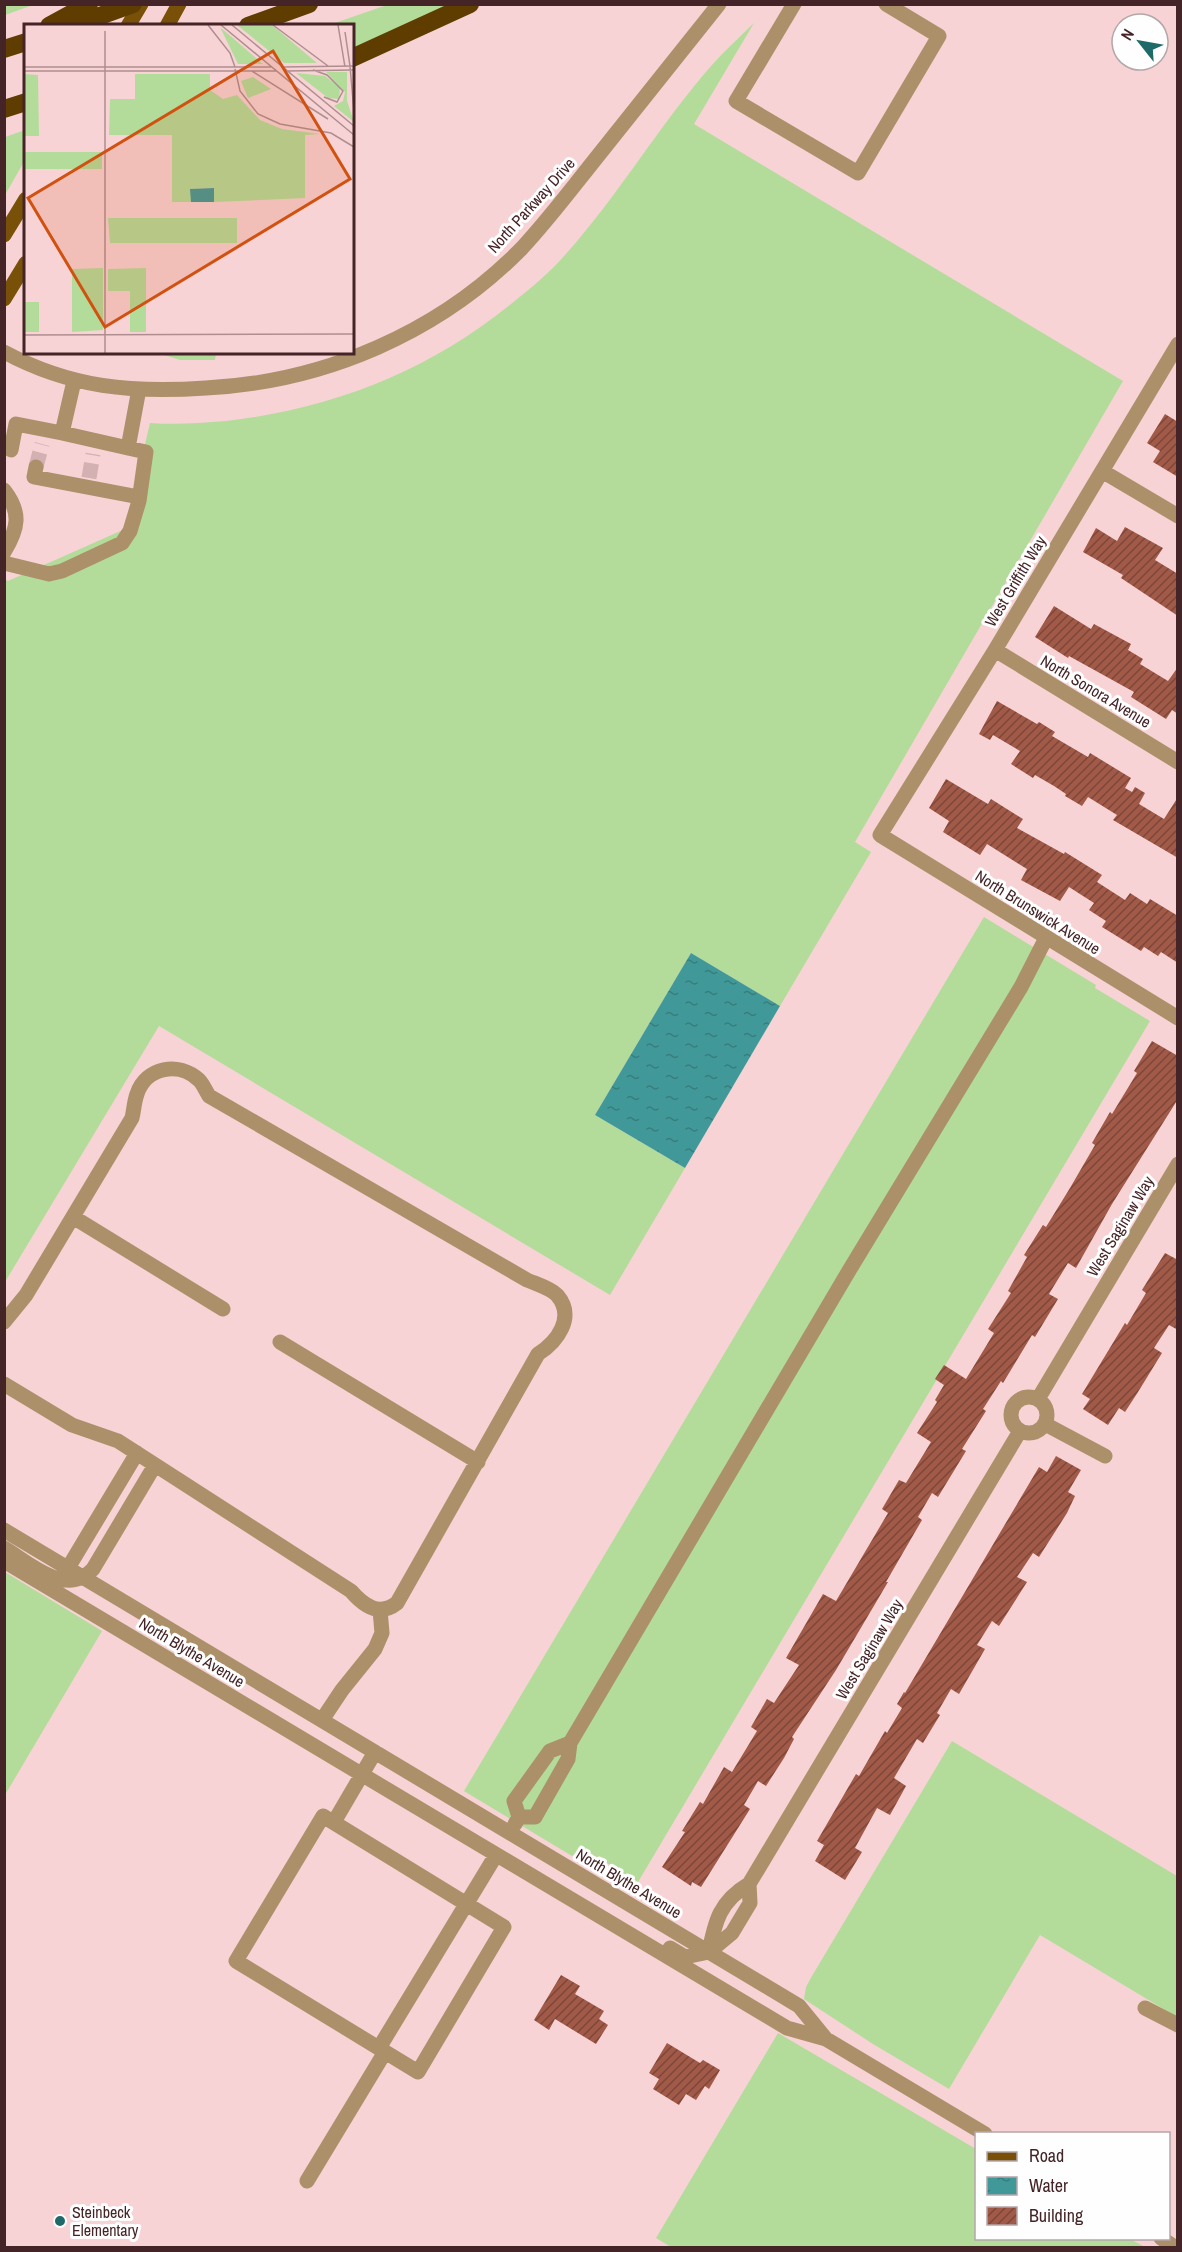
<svg xmlns="http://www.w3.org/2000/svg" width="1182" height="2252" viewBox="0 0 1182 2252" font-family="'Archivo Narrow',sans-serif">
<style>
.grass{fill:#b3dc9b}
.water{fill:url(#water-ripples)}
.building{fill:url(#building-hatch)}
.lines{fill:none;stroke-linecap:round;stroke-linejoin:round}
.minor-tunnel{stroke:#d3b0b2;stroke-width:15;stroke-dasharray:15 8;stroke-linecap:butt}
.minor{stroke:#ac9069;stroke-width:15}
.major{stroke:#785008;stroke-width:15}
.highway{stroke:#5f3d00;stroke-width:18}
.poi-dot{fill:#1d6a69;stroke:#fefefe;stroke-width:2}
.labels{text-anchor:middle;dominant-baseline:central;stroke-width:6;stroke-linejoin:round;paint-order:stroke}
.street-label{font-size:16px;fill:#452427;stroke:#fefefe}
.poi-label{font-size:16px;fill:#452427;stroke:#fefefe;text-anchor:start}
.inset-road{fill:none;stroke:#b08d8f;stroke-width:1.5}
.view{fill:#d05110;fill-opacity:0.15;stroke:#d05110;stroke-width:3}
.inset-edge{fill:none;stroke:#452427;stroke-width:3}
</style>
<defs>
<pattern id="water-ripples" width="26" height="14" patternUnits="userSpaceOnUse" patternTransform="scale(1.5)"><rect width="26" height="14" fill="#409998"/><path d="M2 4q2-2 4 0t4 0M15 11q2-2 4 0t4 0" fill="none" stroke="#377d7c"/></pattern>
<pattern id="building-hatch" width="6" height="6" patternUnits="userSpaceOnUse" patternTransform="scale(1.5)"><rect width="6" height="6" fill="#a15948"/><path d="M-1 1l2-2M0 6l6-6M5 7l2-2" fill="none" stroke="#7e4639"/></pattern>
</defs>
<rect width="100%" height="100%" fill="#f7d3d5"/>
<path class="grass" d="M5 4H33V5L5 15Z
M387 5H454L353 50 352 26H326Z
M754 23 694 124 1123 381 855 842 871 852 780 1006 691 953 595 1115 685 1168 610 1295 159 1026 5 1282V579L8 581 125 529 150 423C176 425 200 423 226 421 332 409 429 371 511 304 530 289 549 273 565 255 619 195 659 125 712 65 725 50 740 37 754 23Z
M25 130V160L5 195V137Z
M158 353H216L215 360H180Z
M984 917 1096 985 1095 988 1150 1021 638 1882 582 1848 572 1856 464 1791Z
M5 1572 102 1631 5 1795Z
M952 1741 1177 1876V2017L1040 1935 949 2089 873 2044 804 1999 806 1987 812 1976Z
M778 2033 976 2149V2238L1130 2239 1145 2247H671L656 2238Z"/>
<path class="water" d="M691 953 780 1006 685 1168 595 1115Z"/>
<path class="building" d="M1165 414 1178 422V477L1153 462 1160 451 1147 443Z
M1125 527 1163 548 1155 560 1178 574V616L1121 578 1123 575 1083 552 1096 528 1117 541Z
M1054 606 1091 629 1094 624 1131 644 1128 650 1143 659 1140 664 1168 681 1178 667V714L1172 710 1166 719 1131 697 1134 692 1069 656 1068 658 1035 637Z
M997 701 1037 724 1039 722 1055 732 1052 736 1088 757 1090 753 1131 778 1125 788 1132 792 1135 787 1145 793 1139 804 1164 819 1178 797V858L1113 820 1117 815 1088 797 1082 806 1065 796 1066 794 1054 786 1035 775 1033 778 1011 764 1020 751 993 735 990 740 979 734Z
M946 779 988 804 991 799 1023 819 1017 828 1064 854 1065 852 1102 875 1097 882 1125 900 1130 893 1147 904 1150 899 1178 916V963L1161 952 1158 956 1144 947 1141 951 1102 927 1106 921 1089 910 1094 903 1069 887 1060 901 1021 880 1027 869 987 844 980 855 943 832 949 821 929 808Z
M1152 1041 1178 1056V1099L1112 1204 1076 1268 1068 1263 1049 1294 1058 1299 1035 1337 1032 1335 1003 1383 1001 1381 983 1409 986 1411 962 1449 966 1451 938 1497 932 1493 918 1517 922 1520 886 1582H888L836 1670 792 1737 794 1739 784 1758 766 1786 758 1781 744 1805 750 1809 701 1887 692 1882 691 1886 662 1867 685 1832 682 1831 700 1802 703 1804 724 1767 732 1772 757 1731 751 1727 767 1699 774 1703 799 1665 786 1658 823 1594 836 1601 888 1513 882 1509 899 1480 906 1483 931 1442 917 1433 937 1402 935 1400 944 1385 935 1379 944 1365 966 1379 994 1333 988 1329 1011 1293 1008 1291 1027 1257 1024 1255 1043 1225 1046 1227 1070 1188 1095 1145 1092 1143 1110 1112 1112 1114 1137 1073 1134 1071Z
M1165 1253 1178 1260V1330L1169 1325 1154 1348 1162 1353 1138 1392 1125 1412 1119 1408 1108 1425 1083 1409 1090 1399 1082 1394 1125 1323 1127 1325 1146 1293 1142 1290Z
M1056 1456 1081 1470 1068 1492 1075 1496 1067 1513 1039 1557 1033 1553 1017 1577 1027 1582 999 1626 992 1621 977 1645 985 1649 959 1694 951 1689 937 1713 940 1715 923 1743 917 1739 894 1778 906 1786 890 1815 877 1808 855 1848 862 1852 845 1880 815 1861 824 1845 817 1841 856 1774 859 1776 885 1731 887 1733 902 1708 897 1704 904 1692 905 1693 1039 1467 1047 1472Z
M561 1975 580 1986 575 1994 604 2011 599 2019 608 2025 596 2044 555 2019 549 2030 534 2020Z
M667 2043 700 2063 703 2060 720 2070 709 2089 705 2086 696 2100 686 2094 679 2105 653 2089 659 2079 649 2073Z"/>
<g class="lines">
<path class="minor-tunnel" d="M36 467 42 444
M89 478 93 454"/>
<path class="minor" d="M794 4 736 101 858 173 939 36 886 4
M1178 344 995 650 880 835 1178 1018
M4 352C71 388 132 393 206 388 324 382 439 333 522 248 549 219 573 187 597 157 638 106 678 55 719 4
M74 381 62 433 128 448 139 389
M11 450 16 424 62 433
M36 467 34 477 139 497
M1102 471 1178 516
M4 490C22 513 18 529 4 552
M4 563 49 574 62 571 122 543 130 531 139 501 146 452 128 448
M995 650 1178 762
M73 1217 223 1309
M4 1322 26 1295 132 1118C134 1110 134 1102 137 1094 146 1067 179 1061 199 1080 203 1084 206 1091 209 1096L527 1280C536 1284 550 1288 557 1295 576 1317 557 1342 538 1354L397 1603C379 1617 363 1605 351 1591L118 1441 72 1425 4 1384
M280 1342 478 1462
M1011 1415a18 18 0 1 1 36 0a18 18 0 1 1-36 0Z
M1038 1399 1178 1164
M1045 1424 1105 1456
M4 1530 799 2006 826 2039
M4 1548C31 1564 66 1598 93 1569L155 1465
M4 1561 787 2028 826 2039 985 2134
M68 1568 137 1453
M322 1720 342 1690 375 1649 382 1633 380 1610
M323 1816 504 1927 418 2072 236 1961Z
M519 1817H535L568 1759 570 1743 850 1269 1021 987 1046 938
M334 1822 375 1752
M515 1824 519 1817 514 1801 550 1751 570 1743
M670 1948 685 1957 709 1952 732 1933 750 1903 749 1884
M709 1952C715 1921 720 1901 749 1884L1020 1431
M1145 2008 1178 2025
M379 2048 496 1855
M307 2181 385 2052
M1161 2238 1176 2248"/>
<path class="major" d="M128 26 141 4
M167 26 179 4
M4 235 26 199
M4 299 26 263"/>
<path class="highway" d="M49 26 89 4
M72 26 133 4
M248 26 309 4
M4 49 26 42
M352 58 470 4
M4 109 26 102"/>
</g>
<circle class="poi-dot" cx="60" cy="2221" r="6"/>
<g class="labels">
<g class="street-label">
<text transform="translate(531 205) rotate(-48)">North Parkway Drive</text>
<text transform="translate(1015 581) rotate(-59)">West Griffith Way</text>
<text transform="translate(1096 691) rotate(31)">North Sonora Avenue</text>
<text transform="translate(1038 912) rotate(32)">North Brunswick Avenue</text>
<text transform="translate(1120 1226) rotate(-59)">West Saginaw Way</text>
<text transform="translate(869 1649) rotate(-59)">West Saginaw Way</text>
<text transform="translate(192 1652) rotate(31)">North Blythe Avenue</text>
<text transform="translate(629 1883) rotate(31)">North Blythe Avenue</text>
</g>
<g class="poi-label">
<text x="72" y="2212">Steinbeck<tspan x="72" dy="18">Elementary</tspan></text>
</g>
</g>
<g transform="translate(24 24)">
<rect width="330" height="330" fill="#f7d3d5"/>
<path d="M213 1H248L293 39H260ZM196 3 239 40H214ZM302 48H323V77L330 98 310 82 319 77 321 68ZM272 49 301 52 316 64 315 75 304 74ZM0 50 14 51 15 112H0ZM111 50H186V66L199 75 213 71 236 96 258 105 296 110 281 111V174L190 178V164L167 165V178H148V111H85L86 75H111ZM229 53 247 65 224 74 217 57ZM0 128H78V145H0ZM84 194H213V219H86ZM79 244V306L48 308V245ZM122 244V308H106V267H84V245ZM0 278H15V308H0Z" fill="#b3dc9b"/>
<path d="M190 164V178H167L166 165Z" fill="#409998"/>
<path class="inset-road" d="M184 1 206 29 211 43M197 1 330 111M208 1 330 102M249 1 304 42M314 1 321 43M81 7V329M81 7V249M321 8 326 42M326 42 330 88M0 43H247M257 43 330 42M211 45 216 67 234 90 256 100 307 109 330 123M289 46 303 51 319 67 313 78 300 73M0 47H253M228 47 304 95M263 47 330 46M0 311 330 310"/>
<path class="view" d="M249 27 326 155 81 303 4 174Z"/>
<rect width="330" height="330" class="inset-edge"/>
</g>
<rect width="1182" height="2252" fill="none" stroke="#452427" stroke-width="12"/>
<rect x="975" y="2132" width="195" height="108" fill="#fefefe" stroke="#b4a7a8" stroke-width="1.5"/>
<rect x="987" y="2152" width="30" height="9" fill="#785008" stroke="#b4a7a8" stroke-width="1.5"/>
<text x="1029" y="2162" font-size="18" fill="#452427">Road</text>
<rect x="987" y="2177" width="30" height="18" fill="url(#water-ripples)" stroke="#b4a7a8" stroke-width="1.5"/>
<text x="1029" y="2192" font-size="18" fill="#452427">Water</text>
<rect x="987" y="2207" width="30" height="18" fill="url(#building-hatch)" stroke="#b4a7a8" stroke-width="1.5"/>
<text x="1029" y="2222" font-size="18" fill="#452427">Building</text>
<g transform="translate(1140 42) rotate(301)"><circle r="28" fill="#fefefe" stroke="#b4a7a8" stroke-width="1.5"/>
<path d="M0-4.5L10 22L0 15L-10 22Z" fill="#1d6a69"/>
<text y="-9" font-size="16" font-weight="bold" text-anchor="middle" fill="#452427">N</text>
</g>
</svg>
